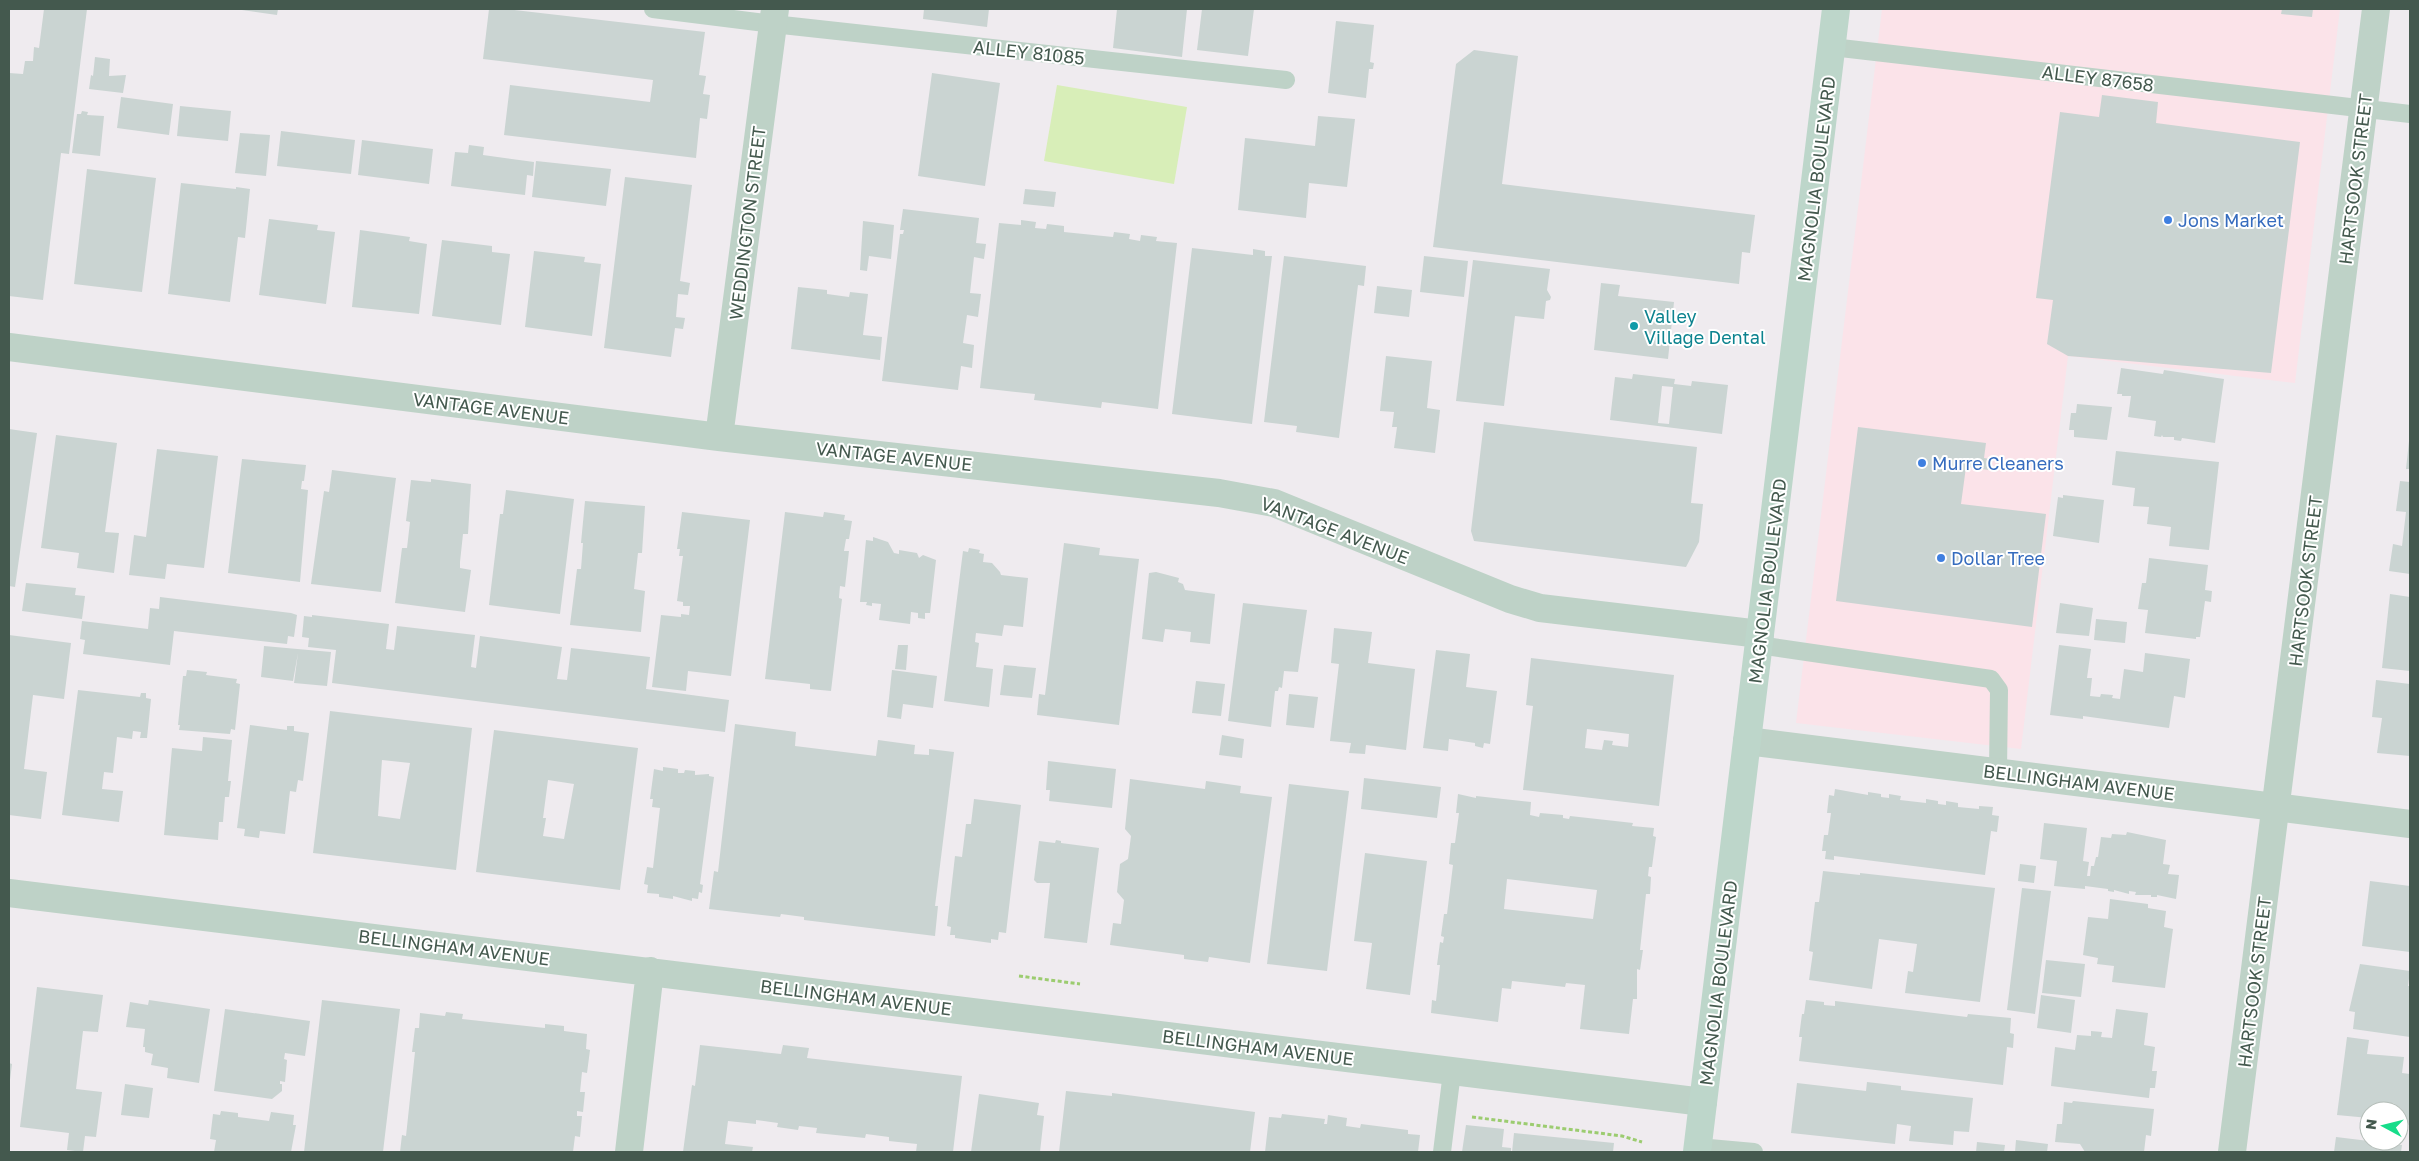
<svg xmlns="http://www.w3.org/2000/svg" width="2419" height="1161" viewBox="0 0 2419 1161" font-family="'Golos Text',sans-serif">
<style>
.commercial{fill:#fbe3e9}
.green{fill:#d8eeb8}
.building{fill:#cad4d2;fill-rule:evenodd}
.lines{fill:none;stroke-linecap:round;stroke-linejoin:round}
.path{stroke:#9ccc70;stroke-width:3;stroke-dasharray:4 2.5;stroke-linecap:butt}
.service{stroke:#bed2c7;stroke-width:18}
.minor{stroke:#bed2c7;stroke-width:28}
.secondary{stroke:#bdd6ca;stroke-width:28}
.shop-dot{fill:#3f7fe0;stroke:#fff;stroke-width:2}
.culture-dot{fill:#0f9aa8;stroke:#fff;stroke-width:2}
.labels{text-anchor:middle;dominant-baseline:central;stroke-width:4;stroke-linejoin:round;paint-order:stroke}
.street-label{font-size:18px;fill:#44594e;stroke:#fff}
.shop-label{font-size:18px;fill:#366cbe;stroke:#fff;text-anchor:start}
.culture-label{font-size:18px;fill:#0d838f;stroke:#fff;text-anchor:start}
</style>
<rect width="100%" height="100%" fill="#efebef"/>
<path class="commercial" d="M1882 9H2340L2295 383 2068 356 2021 749 1796 723Z"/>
<path class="green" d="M1057 85 1187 107 1174 184 1044 161Z"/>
<path class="building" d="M44 9H87L69 154 61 153 43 300 9 296V73L23 74 25 61H33L34 47 39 48Z
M235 9H278L277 15Z
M489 9H506L705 32 699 75 706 76 703 94 710 95 707 119 700 118 696 158 504 135 510 85 650 102 653 80 483 59Z
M924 9H989L987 27 923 19Z
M1117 9H1187L1182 57 1113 48Z
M1202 9H1254L1248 56 1197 50Z
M2282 9H2313L2312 17 2281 14Z
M1336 21 1374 25 1370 62 1374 63 1373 69H1369L1366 98 1328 93Z
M1474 50 1518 56 1502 184 1755 215 1750 253 1742 252 1739 284 1433 247 1456 64Z
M95 57 110 59 109 76 126 75 123 93 89 89 91 75 93 76Z
M932 73 1000 83 985 186 918 176Z
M2102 95 2158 102 2156 123 2300 142 2271 373 2068 356 2047 344 2053 300 2036 298 2060 112 2099 117Z
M121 97 173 104 169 135 117 128Z
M180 106 231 111 228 141 177 136Z
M82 111 88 112 87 115 104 116 100 156 72 153 77 114H81Z
M1318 116 1355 119 1347 187 1309 183 1306 218 1238 210 1245 138 1315 146Z
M281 131 355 140 351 174 277 166Z
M240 133 270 135 266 176 235 173Z
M362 140 433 149 429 184 358 175Z
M469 145 484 147 483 155 534 162 533 176 527 175 525 195 451 186 455 152 468 153Z
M536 161 611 169 606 206 532 197Z
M87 169 156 178 142 292 74 284Z
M625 177 692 185 680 281 690 283 688 295 678 294 676 317 685 318 683 329 675 328 671 357 604 348Z
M181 183 236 189V187L250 189 245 238 238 237 230 302 168 294Z
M1025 189 1056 192 1054 207 1023 204Z
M903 209 979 218 976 243 986 244 984 259 974 257 970 293 981 294 978 317 967 315 963 343 974 345 972 368 961 366 958 390 882 381 900 234H903L904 230H900Z
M269 219 318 225 317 230 335 232 326 304 259 295Z
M1021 220 1036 222 1035 228 1046 229 1047 224 1064 226V232L1113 237 1114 232 1130 234 1129 239 1140 241 1141 235 1157 237 1156 241 1177 243 1158 409 1102 402 1101 408 1034 400 1035 394 980 388 999 223 1021 225Z
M863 221 894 225 891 259 869 256 867 271 860 270Z
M360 230 410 237 409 241 427 244 419 314 352 307Z
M442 240 492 246V252L510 254 501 325 432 316Z
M1192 248 1253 255V249L1265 251V256H1272L1252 424 1172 414Z
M534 251 585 257 584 262 601 264 592 336 525 327Z
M1284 256 1366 266 1364 286 1358 285 1339 438 1296 432 1297 426 1264 422Z
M1424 256 1468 261 1464 297 1420 292Z
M1473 260 1550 269 1547 290 1551 297 1550 300 1546 301 1544 319 1515 316 1504 406 1456 401Z
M1601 283 1620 285 1618 296 1674 302 1668 359 1594 350Z
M1377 286 1412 290 1409 317 1374 313Z
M798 287 827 290V294L849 297 850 292 868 294 863 335 882 337 880 360 791 349Z
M1386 356 1432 361 1427 408 1440 410 1435 453 1394 448 1397 427H1392L1394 412 1380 411Z
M2121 368 2163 374 2164 370 2224 379 2215 443 2182 438 2181 441 2174 440V437H2163L2162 435 2161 437 2154 436 2156 421 2128 417 2131 396H2122V394H2117Z
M1633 374 1675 379 1674 384 1691 386 1692 381 1728 385 1722 434 1610 420 1615 377 1632 379ZM1662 386 1673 387 1669 424 1658 423Z
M2077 404 2112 407 2107 440 2074 437V430H2069L2071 413H2076Z
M1484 422 1697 447 1691 503 1703 504 1699 542 1686 567 1474 541 1471 531Z
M1858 427 1986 443 1984 458 1990 459 1989 470 1966 467 1961 504 2046 514 2032 627 1836 601Z
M9 429 37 433 15 587 9 586Z
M56 435 117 443 105 532 119 533 114 573 77 568 79 553 41 548Z
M2409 441H2410V469H2406Z
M157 449 218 456 204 568 167 564 165 579 129 575 134 535 146 537Z
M2116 451 2219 462 2209 550 2169 546 2171 527 2147 524 2149 507 2133 506 2135 488 2112 485Z
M242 459 306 465 304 481H302L301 489 308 490 300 582 228 573Z
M332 470 396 478 381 592 311 584 324 491 329 492Z
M431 479 471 484 468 534H463L460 562V568L471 570 465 612 395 603 402 548H407L410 522 406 521 411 480 431 482Z
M2400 481 2410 482V574L2389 571 2393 544 2402 546 2406 512 2396 511Z
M506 490 574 499 560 614 489 605 500 514H503Z
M2063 495 2104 500 2099 543 2053 536 2058 497 2063 498Z
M585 501 645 506 642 553H638L634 589 645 591 641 632 570 625 577 569H581L583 543H581Z
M682 512 750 520 731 676 688 671 686 691 652 687 661 615 681 617V614L689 615 690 606H683V602L677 601 683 556H679L680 549H677Z
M785 512 823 517 824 512 845 515 844 520 852 521 849 539H846L844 551H849L845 587 840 586 839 598 842 599 831 691 810 689V684L765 679Z
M873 537 888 542 894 553 899 554V550L917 553 919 558 923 555 936 560 930 613H925V619L918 618V613L911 612 910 624 879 620 881 604 872 603V606L866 605 867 602H860L866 540 873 541Z
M1064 543 1100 548 1099 555 1139 559 1119 725 1037 715 1039 694 1045 695Z
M969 548 980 550 979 553 984 554 983 562 992 563 1000 572 1001 575 1028 578 1023 627 1004 625 1002 636 976 633 975 642 979 643 976 667 993 669 989 707 944 701 963 551 968 552Z
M2149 558 2208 565 2205 590 2212 591 2211 602 2205 601 2200 637H2196V639L2145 633 2148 610 2138 609 2142 583H2146Z
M1156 572 1179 578 1178 582 1183 584 1185 590 1215 594 1210 644 1190 642 1191 632 1165 629 1163 642 1142 639 1149 573Z
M26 583 76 588 75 595 85 596 82 619 22 611Z
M2390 594 2410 597V671L2382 668Z
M160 597 291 613 297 615 294 637 288 636 287 644 174 631 170 665 83 654 85 640 80 639 82 621 148 629 150 608 159 609Z
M1243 603 1307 610 1298 672 1284 671 1282 688 1279 687 1278 691H1275L1271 727 1228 721Z
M2060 603 2093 608 2089 636 2056 633Z
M312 615 389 624 386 649 394 650 397 626 475 635 471 667 476 668 480 636 562 647 557 679 567 680 571 648 650 657 646 689 729 700 725 732 332 683 336 650 308 647 309 638 302 637 304 616 312 617Z
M2096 619 2127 622 2125 643 2094 640Z
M1334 628 1372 632 1368 663 1415 669 1406 750 1366 745 1365 754 1349 753 1351 743 1330 741 1339 664 1331 663Z
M9 635 71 643 64 699 33 695 24 769 47 772 41 819 9 815Z
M898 645H908L906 670 895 669Z
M2059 645 2091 649 2087 678H2092L2090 696 2100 697 2101 694 2113 695 2112 698 2120 699 2124 669 2143 672 2145 653 2190 659 2185 698 2174 696 2169 728 2083 716V719L2050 715Z
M264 646 331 652 327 686 294 683 298 653 293 681 261 677Z
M1436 650 1470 654 1466 687 1497 691 1490 744 1484 743 1483 748 1475 746V743L1449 739 1448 751 1423 748Z
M1531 658 1674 675 1659 806 1523 790 1533 706 1526 705ZM1587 729 1629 734 1628 747 1612 745 1613 741 1604 740 1602 750 1585 748Z
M1004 665 1036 668 1032 698 1000 695Z
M187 670 207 672 206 675 237 679 236 683 240 684 235 730 231 729 230 734 179 730 180 725H178L183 676H186Z
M892 670 937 676 933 708 903 704 901 719 887 717Z
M2376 680 2410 684V756L2377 753 2382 718 2372 717Z
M1196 681 1225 684 1221 716 1192 713Z
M78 690 140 697 141 693H146V698L151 699 147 738H140L141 732 133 731 132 739 117 737 113 773 104 772 102 789 123 791 119 822 62 815Z
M1289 694 1318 697 1314 728 1286 725Z
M330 711 472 728 456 870 313 853ZM382 760 410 763 400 819 378 816Z
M735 724 796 732 795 746 876 756 878 740 915 745 914 754 929 755V749L954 752 935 906H938L935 936 804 920V917L781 914 780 917 709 909 714 871 718 872Z
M250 725 287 730V726H294V731L309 733 303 781 298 780 296 792 290 791 285 834 260 831 259 838 244 836 245 829 237 828Z
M494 730 638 748 620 890 476 872ZM548 780 574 784 564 839 543 836 546 818H543Z
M1222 735 1244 739 1242 758 1219 755Z
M203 737 232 740 228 781H231L229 797H225L223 822H219L218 840 164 835 172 748 202 751Z
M1048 761 1116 769 1112 808 1049 801 1050 790H1046Z
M663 767 678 769V773H684L685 770 695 771V775L709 774V776L714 777 700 884 703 885 702 893 699 892 698 899 692 898V901L673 896V899L659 897V894L647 893 648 885 644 884 647 867 653 868 660 808 652 807 653 799H650L654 769 663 771Z
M1364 778 1441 787 1437 818 1361 809Z
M1130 779 1205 789 1206 781 1241 786 1240 793 1272 797 1250 963 1209 957 1208 962 1184 959V955L1110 945 1113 923 1121 924 1124 900 1117 892 1120 864 1128 859 1131 836 1125 829Z
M1289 784 1349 791 1327 971 1267 964Z
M1835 789 1868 795V792L1881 794V797L1889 798V794L1901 796 1900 800 1926 803V799L1938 801V804L1946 805V801L1958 803V807L1979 809V806L1993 807 1992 815 1999 816 1997 832 1991 831 1985 875 1834 856V860L1825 859 1826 851H1822L1824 835H1828L1831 813H1827L1829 795 1834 796Z
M1458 794 1476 798V796L1531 802 1530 815 1539 817 1540 813 1563 815V818L1569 819 1570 816 1633 823 1632 826 1654 828 1653 836 1656 837 1652 867H1649L1648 876 1651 877 1650 894H1646L1640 950H1643L1640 970 1637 969V999H1633L1629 1034 1580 1029 1585 985 1566 983 1565 987 1512 981 1511 989 1502 988 1498 1022 1431 1013 1432 1000 1436 1001 1440 965H1437L1440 942 1443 943 1444 937 1441 936 1444 914H1447L1453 865 1449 864 1451 843H1455L1459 813H1456ZM1507 879 1597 890 1593 919 1504 909Z
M974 799 1021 805 1006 933 999 932 998 940 991 939V943L955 938V935H950L951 927 947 926 955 856 962 857 966 824H971Z
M2044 823 2087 828 2083 861 2089 862 2087 876H2090L2091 866H2094L2096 857H2098L2101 837 2111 838 2112 834 2126 835 2127 832 2166 840 2163 864 2170 865 2168 874 2179 875 2176 899 2157 895V897H2151V895H2135L2136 892 2129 891V894L2114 890V892L2108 891V889L2085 886V889L2054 886 2057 861 2040 859Z
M1056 840 1061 841V843L1099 848 1087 943 1044 938 1050 883H1037L1034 880 1039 841 1055 843Z
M1365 853 1427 861 1410 995 1366 989 1372 943 1354 941Z
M2020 864 2036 866 2034 883 2018 881Z
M1823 871 1860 875V873L1995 888 1980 1002 1905 993 1908 971 1913 972 1917 944 1879 939 1872 989 1809 980 1813 952 1809 951 1815 902H1819Z
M2370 881 2410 886V952L2362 946Z
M2022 888 2051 891 2035 1014 2007 1010Z
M2110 899 2148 904V908L2166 911 2164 927 2173 929 2165 988 2112 982 2114 966 2097 964 2098 958 2083 955 2088 917 2108 919Z
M2046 960 2085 964 2081 997 2042 993Z
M2360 964 2410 971 2408 986H2410V1037L2353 1029 2355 1012 2349 1011Z
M37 987 103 995 98 1032 83 1031 76 1089 102 1092 96 1137 85 1136 83 1152 67 1150 69 1133 20 1127Z
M2041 995 2075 1000 2071 1033 2037 1028Z
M149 1000 210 1009 199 1083 167 1078 168 1068 151 1065 153 1054 145 1052V1047H143L145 1029 126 1027 130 1002 148 1005Z
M322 1000 400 1009 383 1152H304Z
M1806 1000 1824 1002V1005L1835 1006V1001L1967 1017 1968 1014 2011 1018 2010 1033 2014 1034 2013 1048 2007 1047 2003 1085 1799 1061 1802 1037H1799L1802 1014H1804Z
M225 1009 310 1021 305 1056 285 1053 284 1059 287 1060 285 1082 280 1081V1084H282V1091L272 1099 214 1091Z
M2116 1009 2148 1013 2144 1045 2155 1047 2152 1071H2157L2155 1088H2150L2149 1098 2051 1086 2055 1047 2075 1050 2077 1035 2091 1036V1031L2102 1032 2101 1037 2112 1038Z
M446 1012 463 1014 462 1019 545 1028V1024L564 1026V1031L587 1034 586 1049 590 1050 587 1073 582 1072 580 1092H585L583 1112 577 1111V1116H582L580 1137 575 1136 573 1152H400L402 1135 406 1136 415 1052H412L415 1028H419L420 1013 445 1016Z
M2347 1037 2369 1040 2367 1054 2404 1057 2402 1073 2410 1074V1125L2399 1123V1111H2369V1118L2337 1115Z
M700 1045 781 1054 783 1045 809 1048 807 1058 962 1076 953 1152H916L917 1144 889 1141V1137L866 1134 865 1138 816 1133 817 1128 799 1126 798 1130 777 1127 778 1123 756 1120V1124L728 1121 725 1144 753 1147 752 1152H683L692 1085 695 1086Z
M9 1063 12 1064 10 1080H9Z
M1867 1082 1901 1086V1090L1973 1098 1969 1132 1954 1131 1953 1145 1909 1141 1911 1126 1897 1124 1895 1144 1791 1133 1797 1083 1866 1091Z
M125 1084 153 1088 149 1118 121 1115Z
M1066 1091 1112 1096V1093L1255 1112 1250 1152H1059Z
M979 1094 1039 1103 1037 1115 1044 1116 1040 1152H971Z
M2073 1101 2154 1109 2151 1136 2146 1135 2144 1152H2085L2080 1144 2055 1142 2057 1124H2062L2064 1102 2072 1103Z
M221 1111 238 1113V1117L269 1121 271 1112 294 1115 293 1125H296L291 1152H214L216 1140 210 1139 213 1114 220 1115Z
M1282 1114 1325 1119 1324 1124H1327L1328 1115 1347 1118 1346 1126 1360 1128 1361 1124 1408 1130V1134L1420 1135 1418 1152H1265L1269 1117 1281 1118Z
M1466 1125 1504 1129 1502 1147 1511 1148V1152H1462Z
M1514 1133 1614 1143 1613 1152H1512Z
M2336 1137 2402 1145 2401 1152H2334Z
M2016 1140 2048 1144 2047 1152H2015Z
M1977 1142 2005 1145 2004 1152H1976Z"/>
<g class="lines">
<path class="path" d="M1019 976 1080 984
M1472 1117 1622 1136 1642 1142"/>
<path class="service" d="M653 9 773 24 1286 80
M1832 47 2410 114
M1759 645 1991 679 1999 690 1998 772
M1698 1147 1754 1152
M1442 1152 1452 1072"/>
<path class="minor" d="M9 347 719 437 1219 493 1274 503 1510 599 1540 608 1760 634
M719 437 775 9
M1747 741 2410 824
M9 893 1703 1102
M629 1152 650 971
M2232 1152 2376 9"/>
<path class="secondary" d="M1697 1152 1836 9"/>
</g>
<g class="shop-dot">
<circle cx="2168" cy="220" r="5"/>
<circle cx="1922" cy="463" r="5"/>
<circle cx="1941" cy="558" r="5"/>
</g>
<circle class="culture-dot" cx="1634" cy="326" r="5"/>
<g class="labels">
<g class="street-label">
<text transform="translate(1029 52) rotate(6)">ALLEY 81085</text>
<text transform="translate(2098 78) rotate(7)">ALLEY 87658</text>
<text transform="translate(1816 179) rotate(-83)">MAGNOLIA BOULEVARD</text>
<text transform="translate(2355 179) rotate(-83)">HARTSOOK STREET</text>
<text transform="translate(747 223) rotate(-83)">WEDDINGTON STREET</text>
<text transform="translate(491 408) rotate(7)">VANTAGE AVENUE</text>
<text transform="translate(894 456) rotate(6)">VANTAGE AVENUE</text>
<text transform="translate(1335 530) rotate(21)">VANTAGE AVENUE</text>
<text transform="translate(1767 581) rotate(-83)">MAGNOLIA BOULEVARD</text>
<text transform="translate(2305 581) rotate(-83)">HARTSOOK STREET</text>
<text transform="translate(2079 782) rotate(7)">BELLINGHAM AVENUE</text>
<text transform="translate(454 947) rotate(7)">BELLINGHAM AVENUE</text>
<text transform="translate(2254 982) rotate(-83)">HARTSOOK STREET</text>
<text transform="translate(1718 983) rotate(-83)">MAGNOLIA BOULEVARD</text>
<text transform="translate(856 997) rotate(7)">BELLINGHAM AVENUE</text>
<text transform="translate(1258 1047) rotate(7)">BELLINGHAM AVENUE</text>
</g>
<g class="shop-label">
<text x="2178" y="220">Jons Market</text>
<text x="1932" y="463">Murre Cleaners</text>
<text x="1951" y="558">Dollar Tree</text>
</g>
<g class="culture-label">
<text x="1644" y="316">Valley<tspan x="1644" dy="21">Village Dental</tspan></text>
</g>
</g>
<rect width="2419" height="1161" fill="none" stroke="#44594e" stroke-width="20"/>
<g transform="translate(2384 1126) rotate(277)"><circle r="24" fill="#ffffff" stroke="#b4bdb8"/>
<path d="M0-4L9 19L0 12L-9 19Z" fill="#17dd8a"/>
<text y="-8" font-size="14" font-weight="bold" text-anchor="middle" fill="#44594e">N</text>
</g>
</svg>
